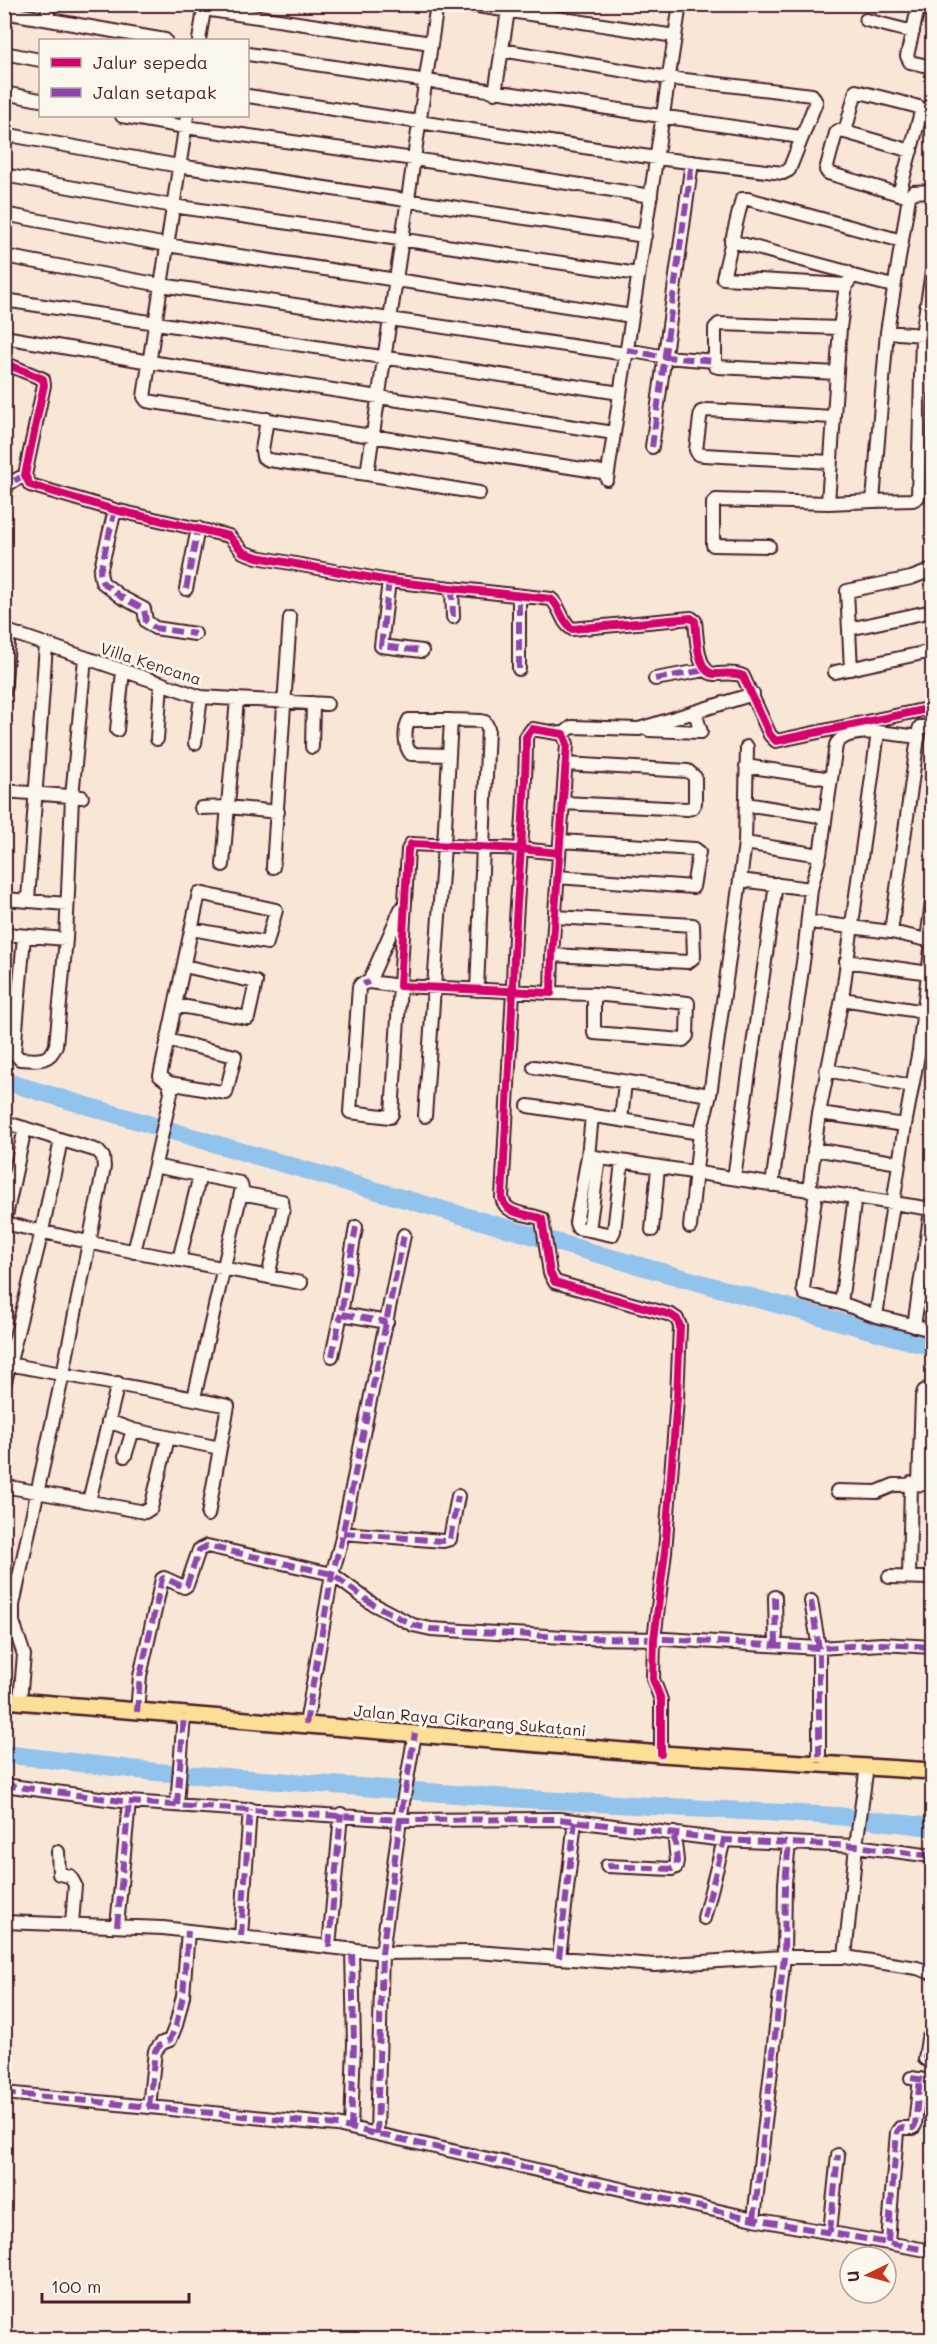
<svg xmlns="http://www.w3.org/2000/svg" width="937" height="2344" viewBox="0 0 937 2344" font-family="Mali,sans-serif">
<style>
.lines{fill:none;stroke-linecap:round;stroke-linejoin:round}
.river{stroke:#92c3ed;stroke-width:18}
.minor-casing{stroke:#4a1f2b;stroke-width:16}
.major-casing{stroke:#4a1f2b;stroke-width:20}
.minor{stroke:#fbf7ec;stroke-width:12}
.major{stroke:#fbdf96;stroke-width:15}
.quiet{stroke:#8e44ad;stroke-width:6;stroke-dasharray:12 6;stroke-linecap:butt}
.cycleway-casing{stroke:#fbf7ec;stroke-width:11}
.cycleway{stroke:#d6006c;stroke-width:8}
.labels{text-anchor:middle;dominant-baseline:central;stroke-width:6;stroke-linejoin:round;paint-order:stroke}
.street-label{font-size:16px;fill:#4a1f2b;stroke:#fbf7ec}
</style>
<rect width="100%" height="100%" fill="#f8e6d6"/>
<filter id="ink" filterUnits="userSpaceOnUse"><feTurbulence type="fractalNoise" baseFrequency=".0167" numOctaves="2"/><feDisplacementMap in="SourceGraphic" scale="12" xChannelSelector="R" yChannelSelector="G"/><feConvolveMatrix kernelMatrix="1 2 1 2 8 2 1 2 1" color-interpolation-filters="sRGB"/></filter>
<g filter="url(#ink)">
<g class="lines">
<path class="river" d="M4 1081C313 1174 622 1262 932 1347
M4 1754 156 1772 524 1799 837 1816 932 1827"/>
<defs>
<path id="minor" d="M464 4 675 36
M919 4 907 56 910 62 932 67
M204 9 431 43
M4 12 165 40
M47 19 49 4
M866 20 913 32
M199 40 205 4
M4 53 40 60
M248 54 800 137
M4 93 40 100
M495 93 508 11
M248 96 656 158 783 173 789 170 816 102 812 95 668 78 501 50
M122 116 185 127 414 159 651 196
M187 116 144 397 147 401 608 473
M845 132 911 151
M4 134 179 166 645 236
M4 175 173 206 638 274
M899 194 921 112 919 107 856 91 845 132 838 131 836 133 826 170 828 173 909 197
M4 214 167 245 632 316
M731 241 847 272 853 276
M4 256 161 285 626 354
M932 272 922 335 932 337
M846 285 723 278 742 199H748L902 241
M4 300 620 393
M4 337 150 362 614 433
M627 350 666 357 715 361
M4 363 43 379 44 385 25 475 30 485 115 510 229 536 243 552 257 557 389 581 551 599C561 607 561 622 572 629L691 618 695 621C697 635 696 673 715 674 725 674 734 672 743 676L770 735 776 741 932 708
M837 373 718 367 715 366V328L719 324 840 328
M267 419 262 450 263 457 269 460 367 474 479 493
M652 447 692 162
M830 462 704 455 698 454 696 450 700 418 701 412 708 410 833 417
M367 474 437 4
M607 479 680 4
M4 494 8 484 25 475
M873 501 913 500 918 497 922 335 887 332
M828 503 840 328 846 285 853 276 893 286
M115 510 100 572 102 582 121 597 144 609 146 621 155 628 195 634
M769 546 713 545V503L716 500 828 503 873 501 887 332 909 197 913 192 932 191
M389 581 381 646 422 651
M452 588 453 617
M186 589 198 528
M849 629 932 611
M4 630 201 697 327 704
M519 669V596
M851 669 847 591 911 578 932 570
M835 672 932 651
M655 679 705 670
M4 692 9 632
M451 720 481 721 485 722 488 728 477 990
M117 730 123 671
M649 730 701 732 695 712
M563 734 572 727 639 729 753 694
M157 739 161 683
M195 743 201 697
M312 747 313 703
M746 766 831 779
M4 791 82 797
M563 803 687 809 692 808 695 803V777L688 771 565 764
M746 804 825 817
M201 808 228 807 278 812
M745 843 820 855
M559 853 521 849 411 844 408 850 400 986C450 988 501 991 551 993L552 955 567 744 563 734 532 729 526 737C526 822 514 906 513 991L502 1198C506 1216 529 1213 542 1219L550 1273 555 1282 671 1315 677 1319 680 1326 677 1399 665 1552 654 1639 653 1679 661 1700V1754
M223 865 237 699
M273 867 290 618
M557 877 693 887 699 852 695 849 560 841
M740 880 745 843 747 747
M4 899 67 904
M28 900 46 645
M808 924 810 922 891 932 932 941
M891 932 919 730 920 727H932
M4 934 66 939
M24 936 14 1053 20 1059C36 1060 50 1063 56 1045L66 939 72 797 85 658
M927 940 932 902
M552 955 688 962 694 957 693 925 555 917
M846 961 929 973
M369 982 400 986 392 1114 390 1117 350 1112 359 987 361 984Z
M369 982 401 909
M551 993 594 994 688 1003 687 1036 683 1040 594 1033V994
M842 999 925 1012
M175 1005 248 1018 256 982 184 966
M167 1040 235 1056 226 1093 169 1083
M534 1067 710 1095
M826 1070 912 1086
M528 1106 621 1120 625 1082
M819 1113 905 1125
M425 1116 444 845 451 720H409C404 729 404 746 411 754L449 755
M621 1120 700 1133
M4 1122 98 1151 103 1157 104 1167 65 1364 13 1605V1622L24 1655 20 1701
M814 1149 899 1163
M588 1156 932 1209
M599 1158 589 1230 612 1235 614 1231 622 1162
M154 1169 171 1093 169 1083 160 1076 199 893 276 910 267 943 192 929
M734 1178 776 884
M772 1185 804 955 811 889 820 855 836 745C842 732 865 732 878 732
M809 1191 819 1113 842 999 878 732 919 737
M816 1191 803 1289 805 1294 841 1303
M241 1193 282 1201 283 1209 268 1277
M855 1196 841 1303 876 1316 932 1330
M4 1223 106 1246 301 1283
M4 1225 25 1128
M356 1227 341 1314 387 1322
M690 1227 700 1133 710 1095 740 880 811 889
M589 1230 578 1228 576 1223 588 1156 592 1116
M652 1230 658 1168
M134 1252 154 1169 159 1167 240 1183 242 1188 194 1398
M179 1260 200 1175
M876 1316 905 1125 919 1050 932 941
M914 1326 932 1204
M332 1356 341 1314
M4 1363C79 1378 154 1390 228 1406L220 1448 133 1430 108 1421
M4 1386 42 1231 61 1140
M125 1456 133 1430
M919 1484 922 1397 924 1391 932 1386
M4 1486 145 1512 151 1508 168 1438
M837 1491 877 1492 894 1485 932 1484
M89 1501 118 1383
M208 1515 220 1448
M343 1533 443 1541 450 1539 458 1496
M889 1577 932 1578
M909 1577 911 1483
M775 1597 776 1645
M811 1601 819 1648V1763
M137 1712 140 1676 162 1579 164 1578 184 1587 187 1585 199 1550 207 1546 332 1574 371 1603 413 1625 431 1629 580 1638 665 1639 819 1648 882 1644 932 1647
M306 1724 332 1574 340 1546 404 1235
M4 1785 129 1802 400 1820 559 1819 724 1840 856 1846 932 1856
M177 1805 184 1715
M58 1852 59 1874 70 1876 75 1885 72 1924
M607 1866 672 1869 676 1867 677 1861 674 1833
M704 1918 724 1840
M4 1922 163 1928 382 1953 476 1952 655 1965 784 1957H845L917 1968 932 1973
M117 1926 129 1802
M241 1936 250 1809
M329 1947 341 1814
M845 1957 856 1846 867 1766
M559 1958 575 1821
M925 2059 928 2039 932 2037
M911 2078 932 2081
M4 2093 337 2125 754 2219 932 2251
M149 2107 155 2051 162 2043 170 2040 176 2025 183 1996 188 1931
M351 2128 354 2044 352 1949
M377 2134 382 1953 400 1820 415 1733
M754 2219 784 1957 785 1883 789 1843
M830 2232 838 2155
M888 2242 897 2132 900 2128H913L915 2125 920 2079"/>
<path id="major" d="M4 1700 661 1754 932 1771"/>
</defs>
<use href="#minor" class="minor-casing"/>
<use href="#major" class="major-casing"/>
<use href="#minor" class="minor"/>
<use href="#major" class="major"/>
<path class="quiet" d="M627 350 666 357 715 361
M652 447 692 162
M4 494 8 484 25 475
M115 510 100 572 102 582 121 597 144 609 146 621 155 628 195 634
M389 581 381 646 422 651
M452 588 453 617
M186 589 198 528
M519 669V596
M655 679 705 670
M363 984 369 982
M356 1227 341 1314 387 1322
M332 1356 341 1314
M343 1533 443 1541 450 1539 458 1496
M775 1597 776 1645
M811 1601 819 1648V1763
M137 1712 140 1676 162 1579 164 1578 184 1587 187 1585 199 1550 207 1546 332 1574 371 1603 413 1625 431 1629 580 1638 665 1639 819 1648 882 1644 932 1647
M306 1724 332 1574 340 1546 404 1235
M4 1785 129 1802 400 1820 559 1819 724 1840 856 1846 932 1856
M177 1805 184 1715
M607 1866 672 1869 676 1867 677 1861 674 1833
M704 1918 724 1840
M117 1926 129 1802
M241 1936 250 1809
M329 1947 341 1814
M559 1958 575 1821
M925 2059 928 2039 932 2037
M911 2078 932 2081
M4 2093 337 2125 754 2219 932 2251
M149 2107 155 2051 162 2043 170 2040 176 2025 183 1996 188 1931
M351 2128 354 2044 352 1949
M377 2134 382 1953 400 1820 415 1733
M754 2219 784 1957 785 1883 789 1843
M830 2232 838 2155
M888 2242 897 2132 900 2128H913L915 2125 920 2079"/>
<defs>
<path id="cycleway" d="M4 363 43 379 44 385 25 475 30 485 115 510 229 536 243 552 257 557 389 581 551 599C561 607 561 622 572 629L691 618 695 621C697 635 696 673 715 674 725 674 734 672 743 676L770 735 776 741 932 708
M559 853 521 849 411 844 408 850 400 986C450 988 501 991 551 993L552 955 567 744 563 734 532 729 526 737C526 822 514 906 513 991L502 1198C506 1216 529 1213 542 1219L550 1273 555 1282 671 1315 677 1319 680 1326 677 1399 665 1552 654 1639 653 1679 661 1700V1754"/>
</defs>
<use href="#cycleway" class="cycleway-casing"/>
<use href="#cycleway" class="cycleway"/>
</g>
</g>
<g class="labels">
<g class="street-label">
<text transform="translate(151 663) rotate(18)">Villa Kencana</text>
<text transform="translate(470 1720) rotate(5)">Jalan Raya Cikarang Sukatani</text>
</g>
</g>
<rect width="937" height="2344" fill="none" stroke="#fbf7ec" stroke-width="24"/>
<rect x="12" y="12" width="913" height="2320" fill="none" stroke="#4a1f2b" stroke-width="2" filter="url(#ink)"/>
<rect x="39" y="39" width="210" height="78" fill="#fbf7ec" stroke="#b4a19f" stroke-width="1.5"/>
<rect x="51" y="58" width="30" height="9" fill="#d6006c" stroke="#b4a19f" stroke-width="1.5"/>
<text x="93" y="69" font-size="18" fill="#4a1f2b">Jalur sepeda</text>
<rect x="51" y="88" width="30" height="9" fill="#8e44ad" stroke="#b4a19f" stroke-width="1.5"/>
<text x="93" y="99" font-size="18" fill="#4a1f2b">Jalan setapak</text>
<g transform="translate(868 2275) rotate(265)"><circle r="28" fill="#fbf7ec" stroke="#b4a19f" stroke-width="1.5"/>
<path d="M0-4.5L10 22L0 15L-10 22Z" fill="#c8321e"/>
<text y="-9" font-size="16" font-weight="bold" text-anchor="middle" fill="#4a1f2b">U</text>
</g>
<path d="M42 2293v9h147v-9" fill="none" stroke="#4a1f2b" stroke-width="3"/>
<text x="51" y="2293" font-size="18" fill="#4a1f2b" stroke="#fbf7ec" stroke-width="4.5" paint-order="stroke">100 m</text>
</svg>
